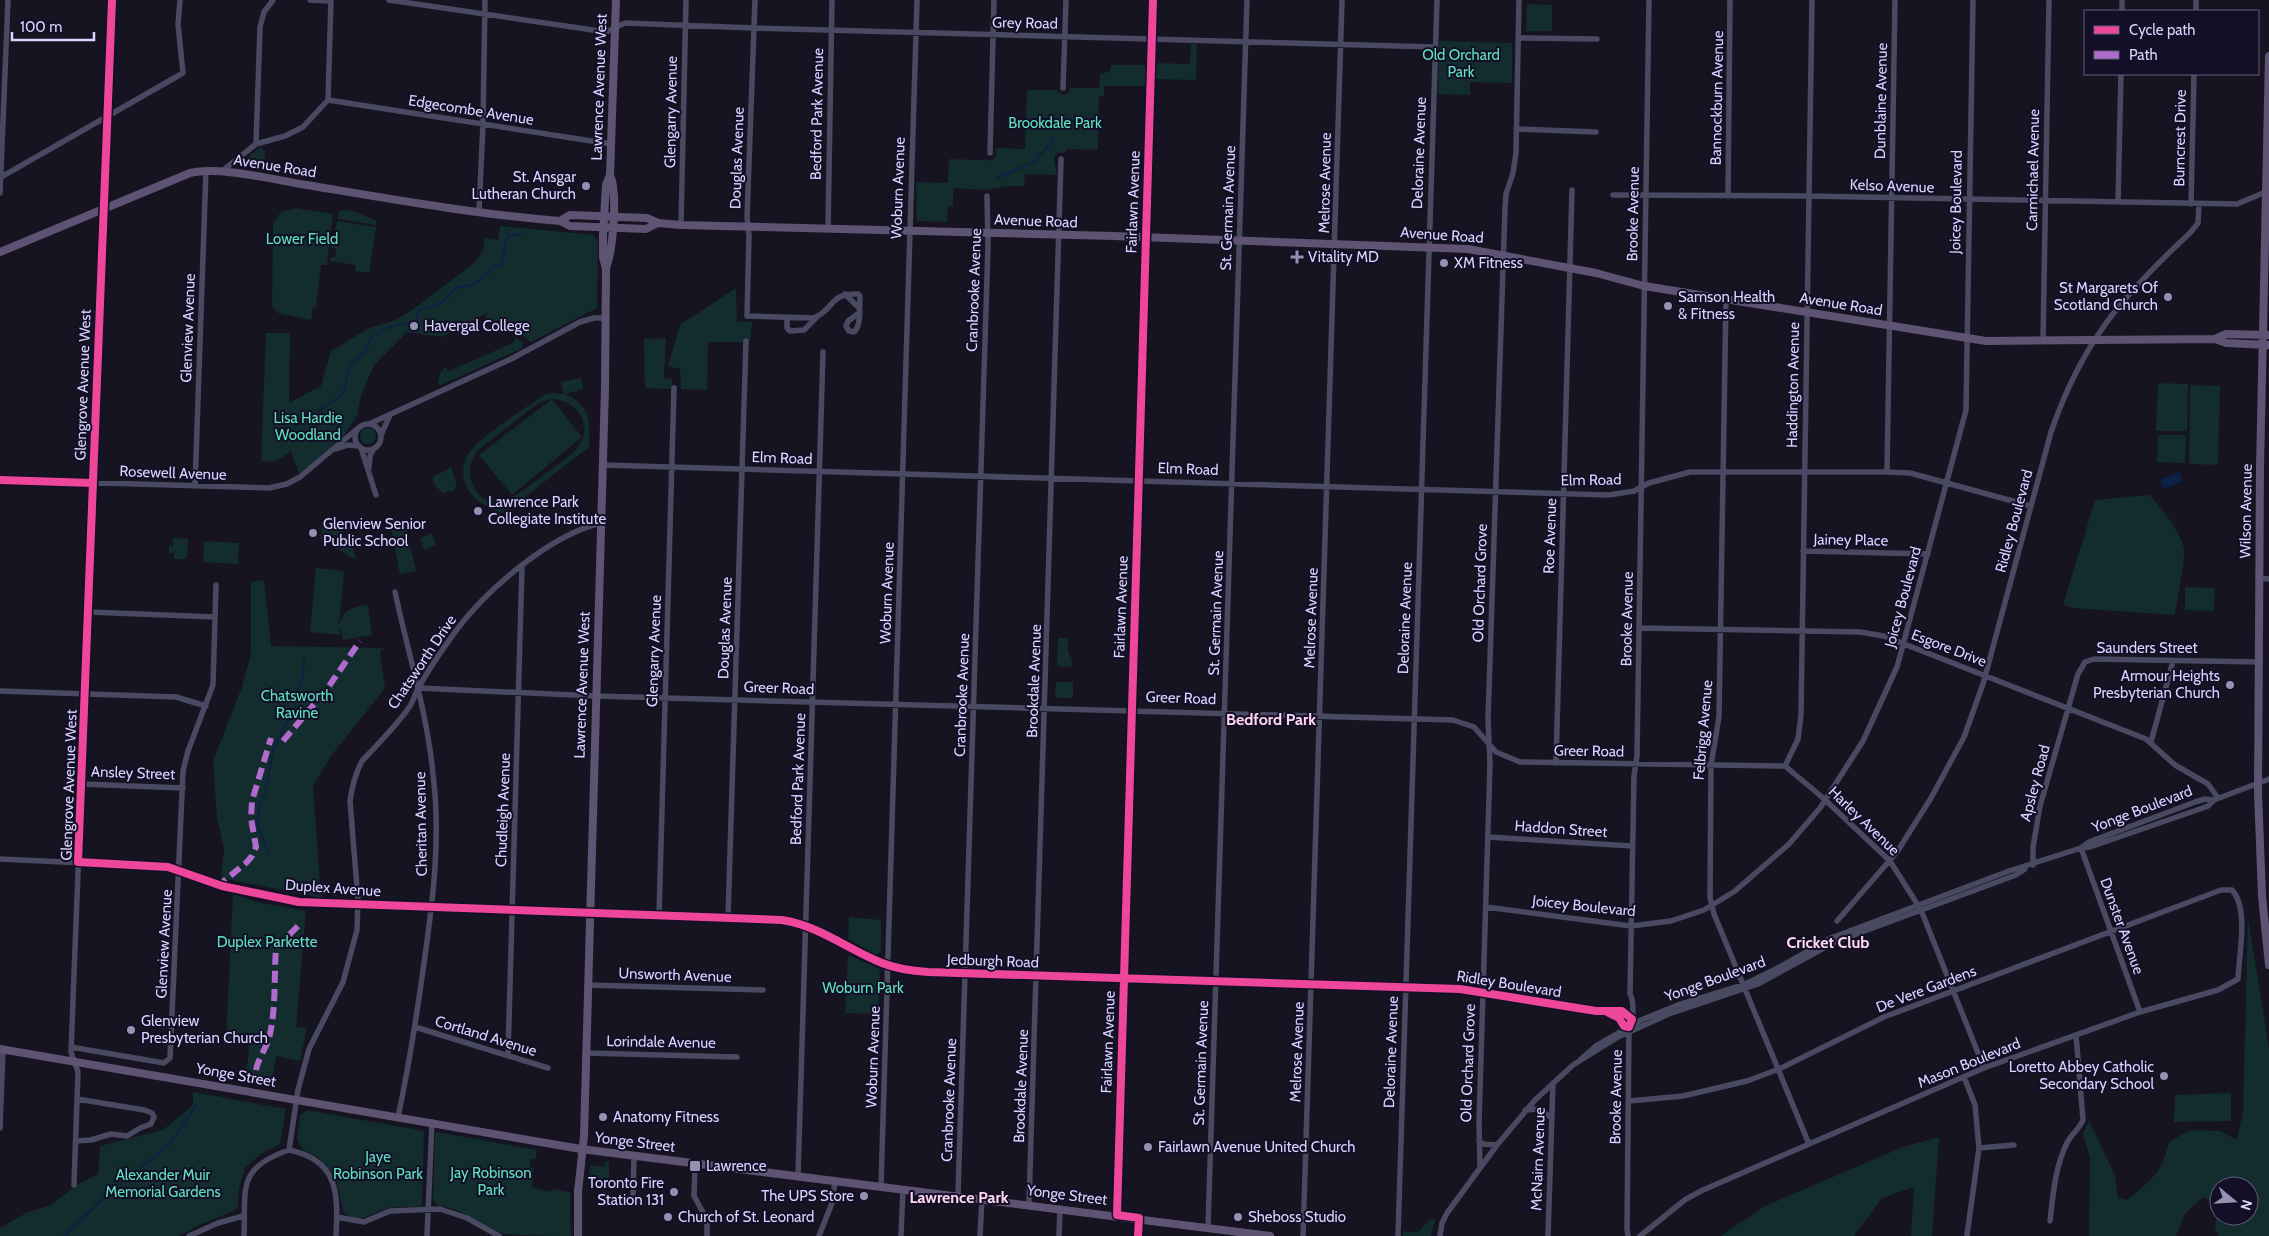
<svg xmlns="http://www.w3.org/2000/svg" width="2269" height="1236" viewBox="0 0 2269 1236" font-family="Cabin,sans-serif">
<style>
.green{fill:#132c2d;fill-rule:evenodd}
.water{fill:#0d2144}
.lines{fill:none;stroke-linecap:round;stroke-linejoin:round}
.stream{stroke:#0d2144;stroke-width:2}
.minor{stroke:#4a4962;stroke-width:5.5}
.major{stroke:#5e5373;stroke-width:8}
.quiet{stroke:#b06ccc;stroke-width:6;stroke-dasharray:12 6;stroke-linecap:butt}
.cycleway-casing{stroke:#130f26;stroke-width:11}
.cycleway{stroke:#ed469a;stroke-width:8}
.poi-dot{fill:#9591b1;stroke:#130f26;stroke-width:2}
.labels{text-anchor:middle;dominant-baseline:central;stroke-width:4;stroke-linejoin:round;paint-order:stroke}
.street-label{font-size:15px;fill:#d9d4ff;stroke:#130f26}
.park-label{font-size:15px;fill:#5fe0c0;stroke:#130f26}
.poi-label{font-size:15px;fill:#d9d4ff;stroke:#130f26;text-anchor:start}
.neighbourhood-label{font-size:16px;font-weight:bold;fill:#ffd6f0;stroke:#130f26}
</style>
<rect width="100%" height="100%" fill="#161421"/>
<path class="green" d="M1527 4 1552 5V31H1526Z
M1439 41 1512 43V83L1470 82V95L1438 94Z
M1191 44H1197L1196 80 1153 79 1154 63 1190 64Z
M1111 65H1146L1145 86H1104V96H1099L1098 150 1067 149 1065 153H1056L1054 159 1057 175 1025 174 1024 186H1009L985 190 953 188V206H948L947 222 917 221 916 182 948 183 949 159 981 160 984 159 991 161 997 155 995 148 1025 149 1027 90H1056L1063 95 1069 92 1070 88H1099L1100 74 1110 71Z
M261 146 265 152 264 169 244 165V161Z
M296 208 333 214 327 265H321L316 307H313L311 320 278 313 272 307 273 223 281 212Z
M340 210 354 211 377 221 376 225 338 219V213Z
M337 221 376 227 369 273 355 271 356 265 330 261V257H335L336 249 331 248Z
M500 226 594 235 598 243 597 308 531 342 505 321 501 319 488 323 485 318 487 313 442 337 407 332 374 365 361 396 357 416 343 437 311 466 299 473 291 452 274 462 261 461 266 333H290L289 403 321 386 331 351 369 328 393 321 414 309 474 263 483 250 485 238 498 240Z
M736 288 737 322H752L750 342H708L707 390 681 389 680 369 668 366 680 325Z
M516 337 522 342 523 348 441 385 438 384 440 373 447 366V372L513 343Z
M666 338 664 378 672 379V389L645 388 644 339Z
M581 378 583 389 565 394C591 406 590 421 589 447L507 511 501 513C493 509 484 505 477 500 463 489 459 469 468 454 476 439 528 406 545 395L553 393 564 394 561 382ZM552 399C575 400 593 422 580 444 574 455 559 463 549 471 530 485 490 523 473 485 467 472 470 461 478 450L540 402 552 399 479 455 512 495 582 437Z
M2158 383 2188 384 2187 431H2156Z
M2190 385 2220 386 2218 465 2189 464Z
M360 436a8 8 0 1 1 16 0a8 8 0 1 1-16 0Z
M2158 435H2186L2185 463 2157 462Z
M451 467 457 486 453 491 443 493 434 485 433 477Z
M2149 495C2160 505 2182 534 2184 549 2185 563 2177 599 2175 615L2073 608 2063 605 2095 500Z
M322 522 344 525 343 536 321 534Z
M406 526 416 571 400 574 391 529Z
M432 533 436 545 424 550 420 538Z
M319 535 351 539 356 560 321 539Z
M173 538 188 539 187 559H174V553H169V546H173Z
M204 541 239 543 238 564 203 562Z
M316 568 344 571 339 625C345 608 350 608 368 605L372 635 343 640 340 627 339 635 310 632Z
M264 580 271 646 385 648 381 650 380 654 385 688 331 756 313 786 321 898 221 878 224 849 217 818 213 761 242 687 251 654V582Z
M2185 587 2215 588 2214 611 2185 610Z
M1058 638H1068V652L1073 661 1071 667 1057 666Z
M1056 682H1073V698H1058L1055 696Z
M233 894 257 902 306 911 296 1027 307 1028 300 1061 276 1056 271 1084 245 1079 250 1044 226 1040Z
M849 917 881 920V951L876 955 848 939Z
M2248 919 2269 1048V1236H2219L2215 1228 2217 1204 2203 1197 2185 1214 2176 1236H2089L2090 1158 2083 1134 2089 1121 2115 1175 2118 1198 2127 1200C2151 1180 2162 1174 2169 1142L2190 1130 2221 1131 2237 1140 2243 1112ZM2219 1186H2249V1216H2219Z
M848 955 880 969 878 1014 845 1013Z
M193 1092 286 1109 280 1144 262 1153 245 1168 239 1188 238 1206 234 1211 201 1224 179 1236H0V1228L26 1213 51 1205 77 1185 98 1174 100 1146 163 1130 189 1109 193 1103Z
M2231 1093V1121L2174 1122 2175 1095Z
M307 1110 424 1131 422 1206C412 1208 403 1206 393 1207 375 1210 362 1227 344 1213L335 1176 318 1157 302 1149 297 1140 300 1115Z
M437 1132 537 1150 536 1159H531L529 1167 534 1168 532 1188 550 1192 553 1189 570 1192 571 1236C550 1236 524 1236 505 1234 479 1225 465 1209 437 1205L433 1200 435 1135Z
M1939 1137 1932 1236H1911L1914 1187 1882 1198 1854 1236H1721L1763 1207 1903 1147Z
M605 1162H609V1185L589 1182 590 1165 604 1167Z
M1435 1219 1431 1236H1403V1231L1418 1233 1429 1220Z"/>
<path class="water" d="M2179 472 2183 481 2163 489 2160 480Z"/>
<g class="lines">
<path class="stream" d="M997 178 1034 162 1054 139
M294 428C309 414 333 406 344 391 349 384 342 375 353 363 361 354 369 353 369 339L392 326 417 321 418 313 420 310 443 302 456 288C474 286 482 282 493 267L500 266C507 257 502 246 508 236L522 234
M268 853 257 823 260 806 266 789 273 750 295 706 296 695 303 677 304 658
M64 1236 109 1193 171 1143 196 1105"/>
<path class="minor" d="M310 0 331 1
M389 0 606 32 625 23 754 28 1435 47
M755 0 747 217 749 236 747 316 814 318C835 309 829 293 858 294L860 296C859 306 862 325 854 332L849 331 846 326 848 321 859 313
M2122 11V0
M2196 11V0
M1519 38 1597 39
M1063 88 1066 0
M328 100 611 144
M1516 129 1596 132
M256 144 260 27 264 12 273 0
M990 153 994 0
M221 172 256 144 285 136 303 127 328 100 331 0
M1 177 183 73 178 24 180 0
M0 193 8 0
M1613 195 1807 196 2237 204 2268 191
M1728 196 1730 0
M2118 202 2121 74
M2191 204 2194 74
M479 211 483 124 485 0
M681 225 686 0
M828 229 832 0
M845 294 859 308
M1726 298 1719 717 1711 765 1710 898 1714 914 1809 1144
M787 318V328L790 331 804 330 816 318
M2043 341 2049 0
M369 424 511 359 580 322 594 318H606
M355 437a13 13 0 1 1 26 0a13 13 0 1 1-26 0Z
M381 435 390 415
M361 448 376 495
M336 449 348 445 359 446
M603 465 1609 495 1634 491 1649 483 1690 472H1887L1910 473 2031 506
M369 468 370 456 374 448
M1887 472 1895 0
M0 480 269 488 287 484 300 477 357 429
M195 486 206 170
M1803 551 1928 554
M2259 578 2269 579
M395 592C408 653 427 712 433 774 441 838 433 900 424 963 417 1014 409 1066 398 1117
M88 612 215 617
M1639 628 1860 632 1884 636 2146 739 2175 765 2208 784 2218 798
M418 688 596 696 1453 720 1474 727 1496 752 1520 762 1785 766
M0 691 176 697 206 706
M2151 742 2173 661
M1556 763 1572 190
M1785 766 1798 739 1801 715 1812 0
M1785 766 1822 797 1890 861 1921 910 1984 1068
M81 784 183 788
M1488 837 1632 846
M2081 848 2140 1012
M2081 848 2089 842 2195 802 2205 799 2214 800
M0 859 168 867 222 886 261 895 299 902 363 906 771 918 797 922 817 929 882 963 907 970 928 972 1460 989 1596 1011H1622L1632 1019
M2033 865V847L2040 806 2078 674 2085 662 2094 659 2259 662
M1486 907 1631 926 1671 921 1704 910 1735 891 1789 844 1820 808 1863 741 1897 667 1966 410 1973 0
M659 915 674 388
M728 917 746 341
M1837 921 1897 852 1931 798 1964 737 1983 684 2051 432C2082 342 2122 296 2190 233L2198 223 2199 204
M587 985 763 990
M1607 1012 1619 1018 1624 1026 1629 1027
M415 1027 548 1068
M71 1047 164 1063 170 1058 183 771 188 751 213 685 216 585
M585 1053 737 1057
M508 1055 522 567
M1581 1059 1596 1046 1641 1020 1678 1005 1743 985 1776 969 1831 938 2009 871 2081 848 2090 847 2197 810 2208 806 2214 800 2269 779
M1964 1077 1975 1105 1979 1148 1967 1235
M1629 1101 1683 1096 1747 1081 1779 1069 1884 1017 2221 890H2232C2249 908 2239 954 2238 979L2218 990 2140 1012 1984 1068 1703 1190 1686 1199 1640 1236
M1525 1110 1539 1109 1552 1118
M0 1128 3 1049
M1479 1140 1483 1144 1497 1145
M76 1141 91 1140 111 1134 127 1136 140 1128 151 1124 154 1117 152 1113 144 1110 77 1099
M1979 1148 2014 1145
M289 1150 298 1090 309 1049 343 982 357 930 358 900 350 801C352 787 355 774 362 761 377 745 398 724 410 706 413 701 415 694 418 689 429 668 444 647 458 628 489 588 550 535 601 523
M695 1163 694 1196 707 1220V1236
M1480 1168 1479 1123 1490 764 1488 720 1505 208 1506 194 1513 173 1516 153 1519 0
M798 1176 823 352
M74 1185 78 1072 71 1052 112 0
M881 1186 917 0
M633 1194 634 1156
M958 1195 988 246 987 196
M1029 1204 1061 159
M1117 1215 1153 0
M337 1217 364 1222 390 1211 440 1209 467 1218 499 1236
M2050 1221C2053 1195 2055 1167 2067 1143 2071 1135 2079 1129 2083 1120L2076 1035
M1208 1227 1247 0
M189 1236 218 1223 243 1216
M244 1236C246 1189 236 1168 289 1150 339 1160 338 1194 336 1236
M427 1236 432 1122
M819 1236 832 1203 835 1181
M901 1236 903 1189
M980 1236 982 1198
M1059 1236 1060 1208
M1138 1236 1139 1218
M1303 1236 1342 0
M1398 1236 1437 0
M1440 1236 1442 1223 1447 1213 1497 1145 1535 1100 1573 1065 1618 1037 1669 1014 1758 984 1835 942 2016 875 2025 869
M1548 1236 1553 1083
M1628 1236 1627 1229 1629 1027C1634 1020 1634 1001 1630 994L1634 776 1637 756 1649 0"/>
<path class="major" d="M2269 56 2260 468 2258 792 2262 896 2269 965
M560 221 570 215 647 218 658 223 681 225 1113 236 1468 249 1596 273 1644 286 1986 341 2215 339 2226 343 2269 345
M0 252 190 173C221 166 274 180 307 185 391 199 475 214 560 221L570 226 646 229 658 223
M606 268C613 250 618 192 610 175
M2215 339 2226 334 2269 335
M0 1049 581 1149 1270 1236
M578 1189V1236
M578 1192 584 1136 605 388 606 269 603 257V235L606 185 610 175 616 0"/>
<path class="quiet" d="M283 741 327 689 360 641
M221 890 224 881 247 862 252 856 256 847 251 818 252 801 271 738
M256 1070C258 1058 267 1048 270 1034 276 1007 274 976 276 948L298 926"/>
<defs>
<path id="cycleway" d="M112 0 78 862 168 867 222 886 299 902 782 920C820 926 847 949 882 963 897 969 912 971 928 972L1460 989 1596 1011H1622L1632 1019 1629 1027 1624 1026 1619 1018 1607 1012
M0 480 93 483
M1138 1236 1139 1218 1117 1215 1153 0"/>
</defs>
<use href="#cycleway" class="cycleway-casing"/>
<use href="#cycleway" class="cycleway"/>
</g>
<g class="poi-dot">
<circle cx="586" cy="186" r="5"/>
<path d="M1294.5 249.5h5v5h5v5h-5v5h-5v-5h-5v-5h5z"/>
<circle cx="1444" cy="263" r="5"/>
<circle cx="2168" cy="297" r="5"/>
<circle cx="1668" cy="306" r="5"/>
<circle cx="414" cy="326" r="5"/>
<circle cx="478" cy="511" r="5"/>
<circle cx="313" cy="533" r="5"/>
<circle cx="2230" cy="685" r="5"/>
<circle cx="131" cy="1030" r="5"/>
<circle cx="2164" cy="1076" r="5"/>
<circle cx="603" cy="1117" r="5"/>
<circle cx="1148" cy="1147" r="5"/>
<rect x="689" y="1160" width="12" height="12" rx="2.5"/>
<circle cx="674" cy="1192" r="5"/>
<circle cx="864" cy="1196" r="5"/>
<circle cx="668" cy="1217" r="5"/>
<circle cx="1238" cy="1217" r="5"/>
</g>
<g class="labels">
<g class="street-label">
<text transform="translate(1025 23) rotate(1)">Grey Road</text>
<text transform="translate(599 87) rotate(-88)">Lawrence Avenue West</text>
<text transform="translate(1717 98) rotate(-89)">Bannockburn Avenue</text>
<text transform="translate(1881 101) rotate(-89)">Dunblaine Avenue</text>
<text transform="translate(471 110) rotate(9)">Edgecombe Avenue</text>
<text transform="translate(671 112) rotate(-89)">Glengarry Avenue</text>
<text transform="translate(817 114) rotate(-89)">Bedford Park Avenue</text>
<text transform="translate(2180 138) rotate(-89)">Burncrest Drive</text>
<text transform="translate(1419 153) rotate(-88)">Deloraine Avenue</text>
<text transform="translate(737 158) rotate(-88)">Douglas Avenue</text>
<text transform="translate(275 166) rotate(9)">Avenue Road</text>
<text transform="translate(2033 170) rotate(-89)">Carmichael Avenue</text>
<text transform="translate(1325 183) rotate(-89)">Melrose Avenue</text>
<text transform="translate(1892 186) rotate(2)">Kelso Avenue</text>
<text transform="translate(898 188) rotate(-88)">Woburn Avenue</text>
<text transform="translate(1133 202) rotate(-88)">Fairlawn Avenue</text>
<text transform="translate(1956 202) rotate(-89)">Joicey Boulevard</text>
<text transform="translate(1228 208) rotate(-88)">St. Germain Avenue</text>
<text transform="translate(1633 214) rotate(-89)">Brooke Avenue</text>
<text transform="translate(1036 221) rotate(2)">Avenue Road</text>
<text transform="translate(1442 235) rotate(4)">Avenue Road</text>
<text transform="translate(974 290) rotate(-88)">Cranbrooke Avenue</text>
<text transform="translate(1841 304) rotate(9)">Avenue Road</text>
<text transform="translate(188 328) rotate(-88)">Glenview Avenue</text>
<text transform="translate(83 385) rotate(-88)">Glengrove Avenue West</text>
<text transform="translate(1793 385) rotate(-89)">Haddington Avenue</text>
<text transform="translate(782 458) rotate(2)">Elm Road</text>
<text transform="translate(1188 469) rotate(2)">Elm Road</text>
<text transform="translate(173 473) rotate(2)">Rosewell Avenue</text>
<text transform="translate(1591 480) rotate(-1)">Elm Road</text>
<text transform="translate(2246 511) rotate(-89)">Wilson Avenue</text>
<text transform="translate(2014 521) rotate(-75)">Ridley Boulevard</text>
<text transform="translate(1550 536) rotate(-88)">Roe Avenue</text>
<text transform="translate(1851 540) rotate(1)">Jainey Place</text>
<text transform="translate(1480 583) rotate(-88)">Old Orchard Grove</text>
<text transform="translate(887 593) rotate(-88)">Woburn Avenue</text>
<text transform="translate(1903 597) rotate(-75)">Joicey Boulevard</text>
<text transform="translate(1121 607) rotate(-88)">Fairlawn Avenue</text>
<text transform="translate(1216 613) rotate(-88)">St. Germain Avenue</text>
<text transform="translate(1311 618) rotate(-88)">Melrose Avenue</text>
<text transform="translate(1405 618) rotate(-88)">Deloraine Avenue</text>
<text transform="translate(1627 619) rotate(-89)">Brooke Avenue</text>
<text transform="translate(725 628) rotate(-88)">Douglas Avenue</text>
<text transform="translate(1949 648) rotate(21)">Esgore Drive</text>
<text x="2147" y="648">Saunders Street</text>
<text transform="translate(654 651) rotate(-88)">Glengarry Avenue</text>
<text transform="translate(422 662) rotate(-56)">Chatsworth Drive</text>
<text transform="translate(1034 681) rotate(-88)">Brookdale Avenue</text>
<text transform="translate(582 685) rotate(-88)">Lawrence Avenue West</text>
<text transform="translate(779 688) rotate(2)">Greer Road</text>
<text transform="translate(962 695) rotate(-88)">Cranbrooke Avenue</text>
<text transform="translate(1181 698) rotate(2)">Greer Road</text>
<text transform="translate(1703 730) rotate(-85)">Felbrigg Avenue</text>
<text transform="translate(1589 751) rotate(1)">Greer Road</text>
<text transform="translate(133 773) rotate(2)">Ansley Street</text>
<text transform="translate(798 779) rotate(-88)">Bedford Park Avenue</text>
<text transform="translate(2035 783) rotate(-75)">Apsley Road</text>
<text transform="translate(69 785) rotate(-88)">Glengrove Avenue West</text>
<text transform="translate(2142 809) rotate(-21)">Yonge Boulevard</text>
<text transform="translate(503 810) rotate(-88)">Chudleigh Avenue</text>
<text transform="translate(1864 821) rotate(44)">Harley Avenue</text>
<text transform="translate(421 824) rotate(-91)">Cheritan Avenue</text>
<text transform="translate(1561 829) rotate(4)">Haddon Street</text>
<text transform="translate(333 888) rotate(4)">Duplex Avenue</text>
<text transform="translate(1584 906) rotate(6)">Joicey Boulevard</text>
<text transform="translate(2122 926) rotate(70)">Dunster Avenue</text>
<text transform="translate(164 944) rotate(-87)">Glenview Avenue</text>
<text transform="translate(993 961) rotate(2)">Jedburgh Road</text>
<text transform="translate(675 975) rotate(2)">Unsworth Avenue</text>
<text transform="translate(1715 979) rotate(-20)">Yonge Boulevard</text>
<text transform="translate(1509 984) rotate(9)">Ridley Boulevard</text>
<text transform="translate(1926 989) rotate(-21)">De Vere Gardens</text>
<text transform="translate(486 1036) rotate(17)">Cortland Avenue</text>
<text transform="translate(661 1042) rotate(1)">Lorindale Avenue</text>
<text transform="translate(1108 1042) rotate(-88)">Fairlawn Avenue</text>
<text transform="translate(1297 1052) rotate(-88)">Melrose Avenue</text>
<text transform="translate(1391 1052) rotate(-88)">Deloraine Avenue</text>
<text transform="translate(873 1057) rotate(-88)">Woburn Avenue</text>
<text transform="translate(1201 1063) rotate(-88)">St. Germain Avenue</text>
<text transform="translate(1468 1063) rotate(-88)">Old Orchard Grove</text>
<text transform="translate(1969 1063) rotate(-22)">Mason Boulevard</text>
<text transform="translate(236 1075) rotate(10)">Yonge Street</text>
<text transform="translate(1021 1086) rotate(-88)">Brookdale Avenue</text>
<text transform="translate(1616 1097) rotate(-89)">Brooke Avenue</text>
<text transform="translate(949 1100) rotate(-88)">Cranbrooke Avenue</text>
<text transform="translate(635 1142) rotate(7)">Yonge Street</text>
<text transform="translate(1538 1159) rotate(-88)">McNairn Avenue</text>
<text transform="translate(1067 1195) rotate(7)">Yonge Street</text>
</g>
<g class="park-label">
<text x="1461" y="55">Old Orchard<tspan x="1461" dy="17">Park</tspan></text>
<text x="1055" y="123">Brookdale Park</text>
<text x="302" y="239">Lower Field</text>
<text x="308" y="418">Lisa Hardie<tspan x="308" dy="17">Woodland</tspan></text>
<text x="297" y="696">Chatsworth<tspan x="297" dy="17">Ravine</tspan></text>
<text x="267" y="942">Duplex Parkette</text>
<text x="863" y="988">Woburn Park</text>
<text x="378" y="1157">Jaye<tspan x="378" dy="17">Robinson Park</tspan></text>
<text x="491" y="1173">Jay Robinson<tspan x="491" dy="17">Park</tspan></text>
<text x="163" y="1175">Alexander Muir<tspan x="163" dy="17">Memorial Gardens</tspan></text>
</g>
<g class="poi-label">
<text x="576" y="177" text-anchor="end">St. Ansgar<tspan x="576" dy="17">Lutheran Church</tspan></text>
<text x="1308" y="257">Vitality MD</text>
<text x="1454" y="263">XM Fitness</text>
<text x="2158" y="288" text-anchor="end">St Margarets Of<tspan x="2158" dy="17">Scotland Church</tspan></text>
<text x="1678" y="297">Samson Health<tspan x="1678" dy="17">&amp; Fitness</tspan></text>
<text x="424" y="326">Havergal College</text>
<text x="488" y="502">Lawrence Park<tspan x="488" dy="17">Collegiate Institute</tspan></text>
<text x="323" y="524">Glenview Senior<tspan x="323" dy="17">Public School</tspan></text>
<text x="2220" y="676" text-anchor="end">Armour Heights<tspan x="2220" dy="17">Presbyterian Church</tspan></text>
<text x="141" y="1021">Glenview<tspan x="141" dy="17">Presbyterian Church</tspan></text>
<text x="2154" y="1067" text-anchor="end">Loretto Abbey Catholic<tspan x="2154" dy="17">Secondary School</tspan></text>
<text x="613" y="1117">Anatomy Fitness</text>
<text x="1158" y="1147">Fairlawn Avenue United Church</text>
<text x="706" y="1166">Lawrence</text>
<text x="664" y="1183" text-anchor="end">Toronto Fire<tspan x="664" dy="17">Station 131</tspan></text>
<text x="854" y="1196" text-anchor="end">The UPS Store</text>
<text x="678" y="1217">Church of St. Leonard</text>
<text x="1248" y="1217">Sheboss Studio</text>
</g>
<g class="neighbourhood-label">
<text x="1271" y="719">Bedford Park</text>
<text x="1828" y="942">Cricket Club</text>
<text x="959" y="1197">Lawrence Park</text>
</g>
</g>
<rect x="2084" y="10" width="175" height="65" fill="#130f26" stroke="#625e7d"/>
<rect x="2094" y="26" width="25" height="8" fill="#ed469a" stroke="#625e7d"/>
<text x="2129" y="35" font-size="15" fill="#d9d4ff">Cycle path</text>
<rect x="2094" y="51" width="25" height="8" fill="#b06ccc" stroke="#625e7d"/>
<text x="2129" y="60" font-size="15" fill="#d9d4ff">Path</text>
<g transform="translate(2234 1201) rotate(108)"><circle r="24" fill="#130f26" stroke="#625e7d"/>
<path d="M0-4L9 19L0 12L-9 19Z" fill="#9591b1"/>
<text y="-8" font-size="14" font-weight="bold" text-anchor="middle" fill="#d9d4ff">N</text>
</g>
<path d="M12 32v8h82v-8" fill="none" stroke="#d9d4ff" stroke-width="2.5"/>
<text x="20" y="32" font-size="15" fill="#d9d4ff" stroke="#130f26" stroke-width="4" paint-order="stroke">100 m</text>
</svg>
